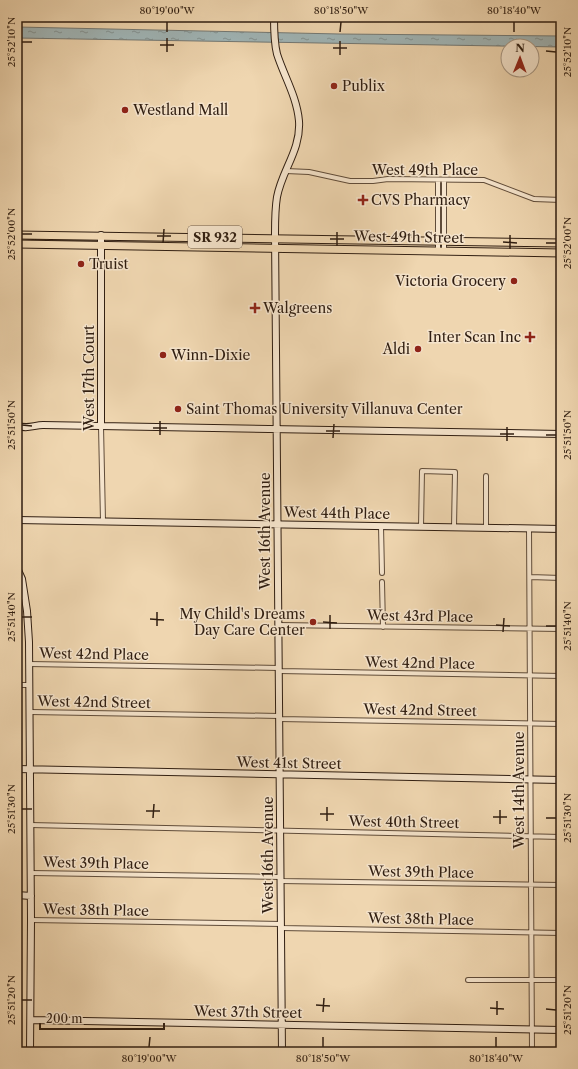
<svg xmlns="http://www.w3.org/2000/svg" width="578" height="1069" viewBox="0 0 578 1069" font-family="'Libre Caslon Text',serif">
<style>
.water{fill:url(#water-ripples);stroke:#737975}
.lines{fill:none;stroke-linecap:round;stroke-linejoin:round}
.street-casing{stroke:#604c39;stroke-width:6}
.secondary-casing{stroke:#301e11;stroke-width:8}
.primary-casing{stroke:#301e11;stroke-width:9}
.street{stroke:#f5e4cc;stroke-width:4}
.secondary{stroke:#f5e4cc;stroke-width:6}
.primary{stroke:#efd6b0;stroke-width:7}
.ticks{fill:none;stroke:#301e11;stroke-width:1.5}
.poi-dot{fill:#8f2418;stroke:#f5e4cc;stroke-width:1.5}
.labels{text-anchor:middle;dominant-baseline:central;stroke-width:3;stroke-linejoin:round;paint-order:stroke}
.shield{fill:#f5e4cc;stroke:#6b5949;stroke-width:1}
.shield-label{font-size:13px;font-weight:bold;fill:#301e11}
.poi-label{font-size:14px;fill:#301e11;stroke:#f5e4cc;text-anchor:start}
.street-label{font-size:14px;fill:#301e11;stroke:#f5e4cc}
.neatline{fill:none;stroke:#301e11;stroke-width:1.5}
.ticks-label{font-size:10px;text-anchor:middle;fill:#301e11}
</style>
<defs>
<pattern id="water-ripples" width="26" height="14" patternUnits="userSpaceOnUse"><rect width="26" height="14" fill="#a0b6b8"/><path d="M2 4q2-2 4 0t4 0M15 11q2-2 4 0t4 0" fill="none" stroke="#839394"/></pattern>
</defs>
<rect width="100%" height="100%" fill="#efd6b0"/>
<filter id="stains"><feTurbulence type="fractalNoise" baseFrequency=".005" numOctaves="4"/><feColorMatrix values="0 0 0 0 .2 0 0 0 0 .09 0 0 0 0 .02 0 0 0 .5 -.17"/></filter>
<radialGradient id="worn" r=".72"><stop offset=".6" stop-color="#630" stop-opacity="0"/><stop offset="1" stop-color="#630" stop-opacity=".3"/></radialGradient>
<path class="water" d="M17 27 340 34 561 36V47L17 38Z"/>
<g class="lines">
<defs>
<path id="street" d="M286 171 309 172 350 181H373L388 179 484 180 534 199 561 200
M438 251V180
M444 251V180
M101 426 103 521
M381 526 382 573
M421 527 422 471 455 472 454 527
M486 528V476
M529 528 532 1052
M530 577 561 578
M382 582 383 627
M278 625 561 629
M29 664 279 668
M279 671 561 676
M17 685H29
M30 712 279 716
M279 719 561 724
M30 825 561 837
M31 873 280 877
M280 881 561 885
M31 920 281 924
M281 928 561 933
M468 980H561"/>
<path id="secondary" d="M274 17C274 29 274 42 277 54 284 76 297 97 299 121 301 150 282 170 277 197 275 209 275 222 275 234L282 1052
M101 235V426
M17 425C26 430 34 425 43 425L561 434
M17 520 561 529
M17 568 22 579 27 611 29 642 31 920 30 1052
M17 769 561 780
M17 895 31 896
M31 1020 561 1030"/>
<path id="primary" d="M17 235 561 243
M17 244 561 253"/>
</defs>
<use href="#street" class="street-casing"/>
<use href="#secondary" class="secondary-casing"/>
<use href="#primary" class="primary-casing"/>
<use href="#street" class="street"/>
<use href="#secondary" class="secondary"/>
<use href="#primary" class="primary"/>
</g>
<path class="ticks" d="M167 32V22M340 32 341 22M514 32V22M22 42H32M160 45H174M333 48H347M546 51 556 52M167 52V38M340 55V41M22 234H32M157 236H171M330 239H344M503 242 517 243M163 243 164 229M546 243H556M337 246V232M510 249V235M22 425 32 426M153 428H167M326 431H340M500 434H514M160 435V421M546 435H556M333 438 334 424M507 441V427M22 617H32M150 619 164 620M323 622 337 623M496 625 510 626M157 626V612M546 626H556M330 629V615M503 632 504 618M22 809H32M146 811H160M320 814H334M493 817H507M153 818 154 804M546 818H556M327 821V807M500 824V810M22 1000H32M316 1005 330 1006M490 1008 504 1009M546 1009 556 1010M323 1012 324 998M497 1015V1001M149 1047 150 1037M323 1047V1037M496 1047V1037"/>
<g class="poi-dot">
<circle cx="334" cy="86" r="4"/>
<circle cx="125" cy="110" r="4"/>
<path d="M361 194h4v4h4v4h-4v4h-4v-4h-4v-4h4z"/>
<circle cx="81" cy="264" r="4"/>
<circle cx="514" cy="281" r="4"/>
<path d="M253 302h4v4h4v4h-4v4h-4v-4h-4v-4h4z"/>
<path d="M528 331h4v4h4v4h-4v4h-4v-4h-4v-4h4z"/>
<circle cx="418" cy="349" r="4"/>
<circle cx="163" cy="355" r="4"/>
<circle cx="178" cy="409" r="4"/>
<circle cx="313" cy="622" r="4"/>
</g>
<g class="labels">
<rect class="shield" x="188" y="226" width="54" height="22" rx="3"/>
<g class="shield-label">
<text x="215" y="237">SR 932</text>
</g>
<g class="poi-label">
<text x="342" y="86">Publix</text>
<text x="133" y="110">Westland Mall</text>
<text x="371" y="200">CVS Pharmacy</text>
<text x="89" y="264">Truist</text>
<text x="506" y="281" text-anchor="end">Victoria Grocery</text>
<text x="263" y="308">Walgreens</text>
<text x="521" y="337" text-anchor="end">Inter Scan Inc</text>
<text x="410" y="349" text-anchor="end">Aldi</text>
<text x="171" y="355">Winn-Dixie</text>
<text x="186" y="409">Saint Thomas University Villanuva Center</text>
<text x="305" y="614" text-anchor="end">My Child's Dreams<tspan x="305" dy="16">Day Care Center</tspan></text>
</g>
<g class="street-label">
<text x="425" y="170">West 49th Place</text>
<text transform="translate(409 237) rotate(1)">West 49th Street</text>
<text transform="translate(89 378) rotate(-90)">West 17th Court</text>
<text transform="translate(337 513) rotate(1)">West 44th Place</text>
<text transform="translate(265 531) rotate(-90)">West 16th Avenue</text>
<text transform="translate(420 616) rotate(1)">West 43rd Place</text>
<text transform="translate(94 654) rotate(1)">West 42nd Place</text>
<text transform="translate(420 663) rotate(1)">West 42nd Place</text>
<text transform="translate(94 702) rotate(1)">West 42nd Street</text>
<text transform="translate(420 710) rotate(1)">West 42nd Street</text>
<text transform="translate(289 763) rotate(1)">West 41st Street</text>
<text transform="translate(519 790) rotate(-90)">West 14th Avenue</text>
<text transform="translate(404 822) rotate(1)">West 40th Street</text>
<text transform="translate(268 855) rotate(-90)">West 16th Avenue</text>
<text transform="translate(96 863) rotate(1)">West 39th Place</text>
<text transform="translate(421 872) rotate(1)">West 39th Place</text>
<text transform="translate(96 910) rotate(1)">West 38th Place</text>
<text transform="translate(421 919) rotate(1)">West 38th Place</text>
<text transform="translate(248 1012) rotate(1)">West 37th Street</text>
</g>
</g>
<rect width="578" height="1069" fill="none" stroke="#efd6b0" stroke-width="44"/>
<g transform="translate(520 58) rotate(1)"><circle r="19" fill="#f5e4cc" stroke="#a69581"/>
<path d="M0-3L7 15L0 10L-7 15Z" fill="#8f2418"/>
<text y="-6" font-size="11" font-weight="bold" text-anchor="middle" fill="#301e11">N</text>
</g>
<path d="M40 1023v6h124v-6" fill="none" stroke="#301e11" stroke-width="2"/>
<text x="46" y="1023" font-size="12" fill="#301e11" stroke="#f5e4cc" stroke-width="3" paint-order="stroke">200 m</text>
<rect x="22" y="22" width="534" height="1025" class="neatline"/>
<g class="ticks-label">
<text x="167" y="14">80°19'00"W</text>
<text x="341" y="14">80°18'50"W</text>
<text x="514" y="14">80°18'40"W</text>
<text transform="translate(11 42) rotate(-90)" y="4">25°52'10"N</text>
<text transform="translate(567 52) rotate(-90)" y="4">25°52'10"N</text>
<text transform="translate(11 234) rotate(-90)" y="4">25°52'00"N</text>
<text transform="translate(567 243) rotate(-90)" y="4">25°52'00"N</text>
<text transform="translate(11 425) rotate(-90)" y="4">25°51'50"N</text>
<text transform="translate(567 435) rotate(-90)" y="4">25°51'50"N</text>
<text transform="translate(11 617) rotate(-90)" y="4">25°51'40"N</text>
<text transform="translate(567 626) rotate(-90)" y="4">25°51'40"N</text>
<text transform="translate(11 809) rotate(-90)" y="4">25°51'30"N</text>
<text transform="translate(567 818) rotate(-90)" y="4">25°51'30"N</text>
<text transform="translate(11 1000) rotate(-90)" y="4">25°51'20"N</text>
<text transform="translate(567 1010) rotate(-90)" y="4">25°51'20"N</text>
<text x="149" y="1062">80°19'00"W</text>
<text x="323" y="1062">80°18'50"W</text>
<text x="496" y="1062">80°18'40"W</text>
</g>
<rect width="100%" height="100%" filter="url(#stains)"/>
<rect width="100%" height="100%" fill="url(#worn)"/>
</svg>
